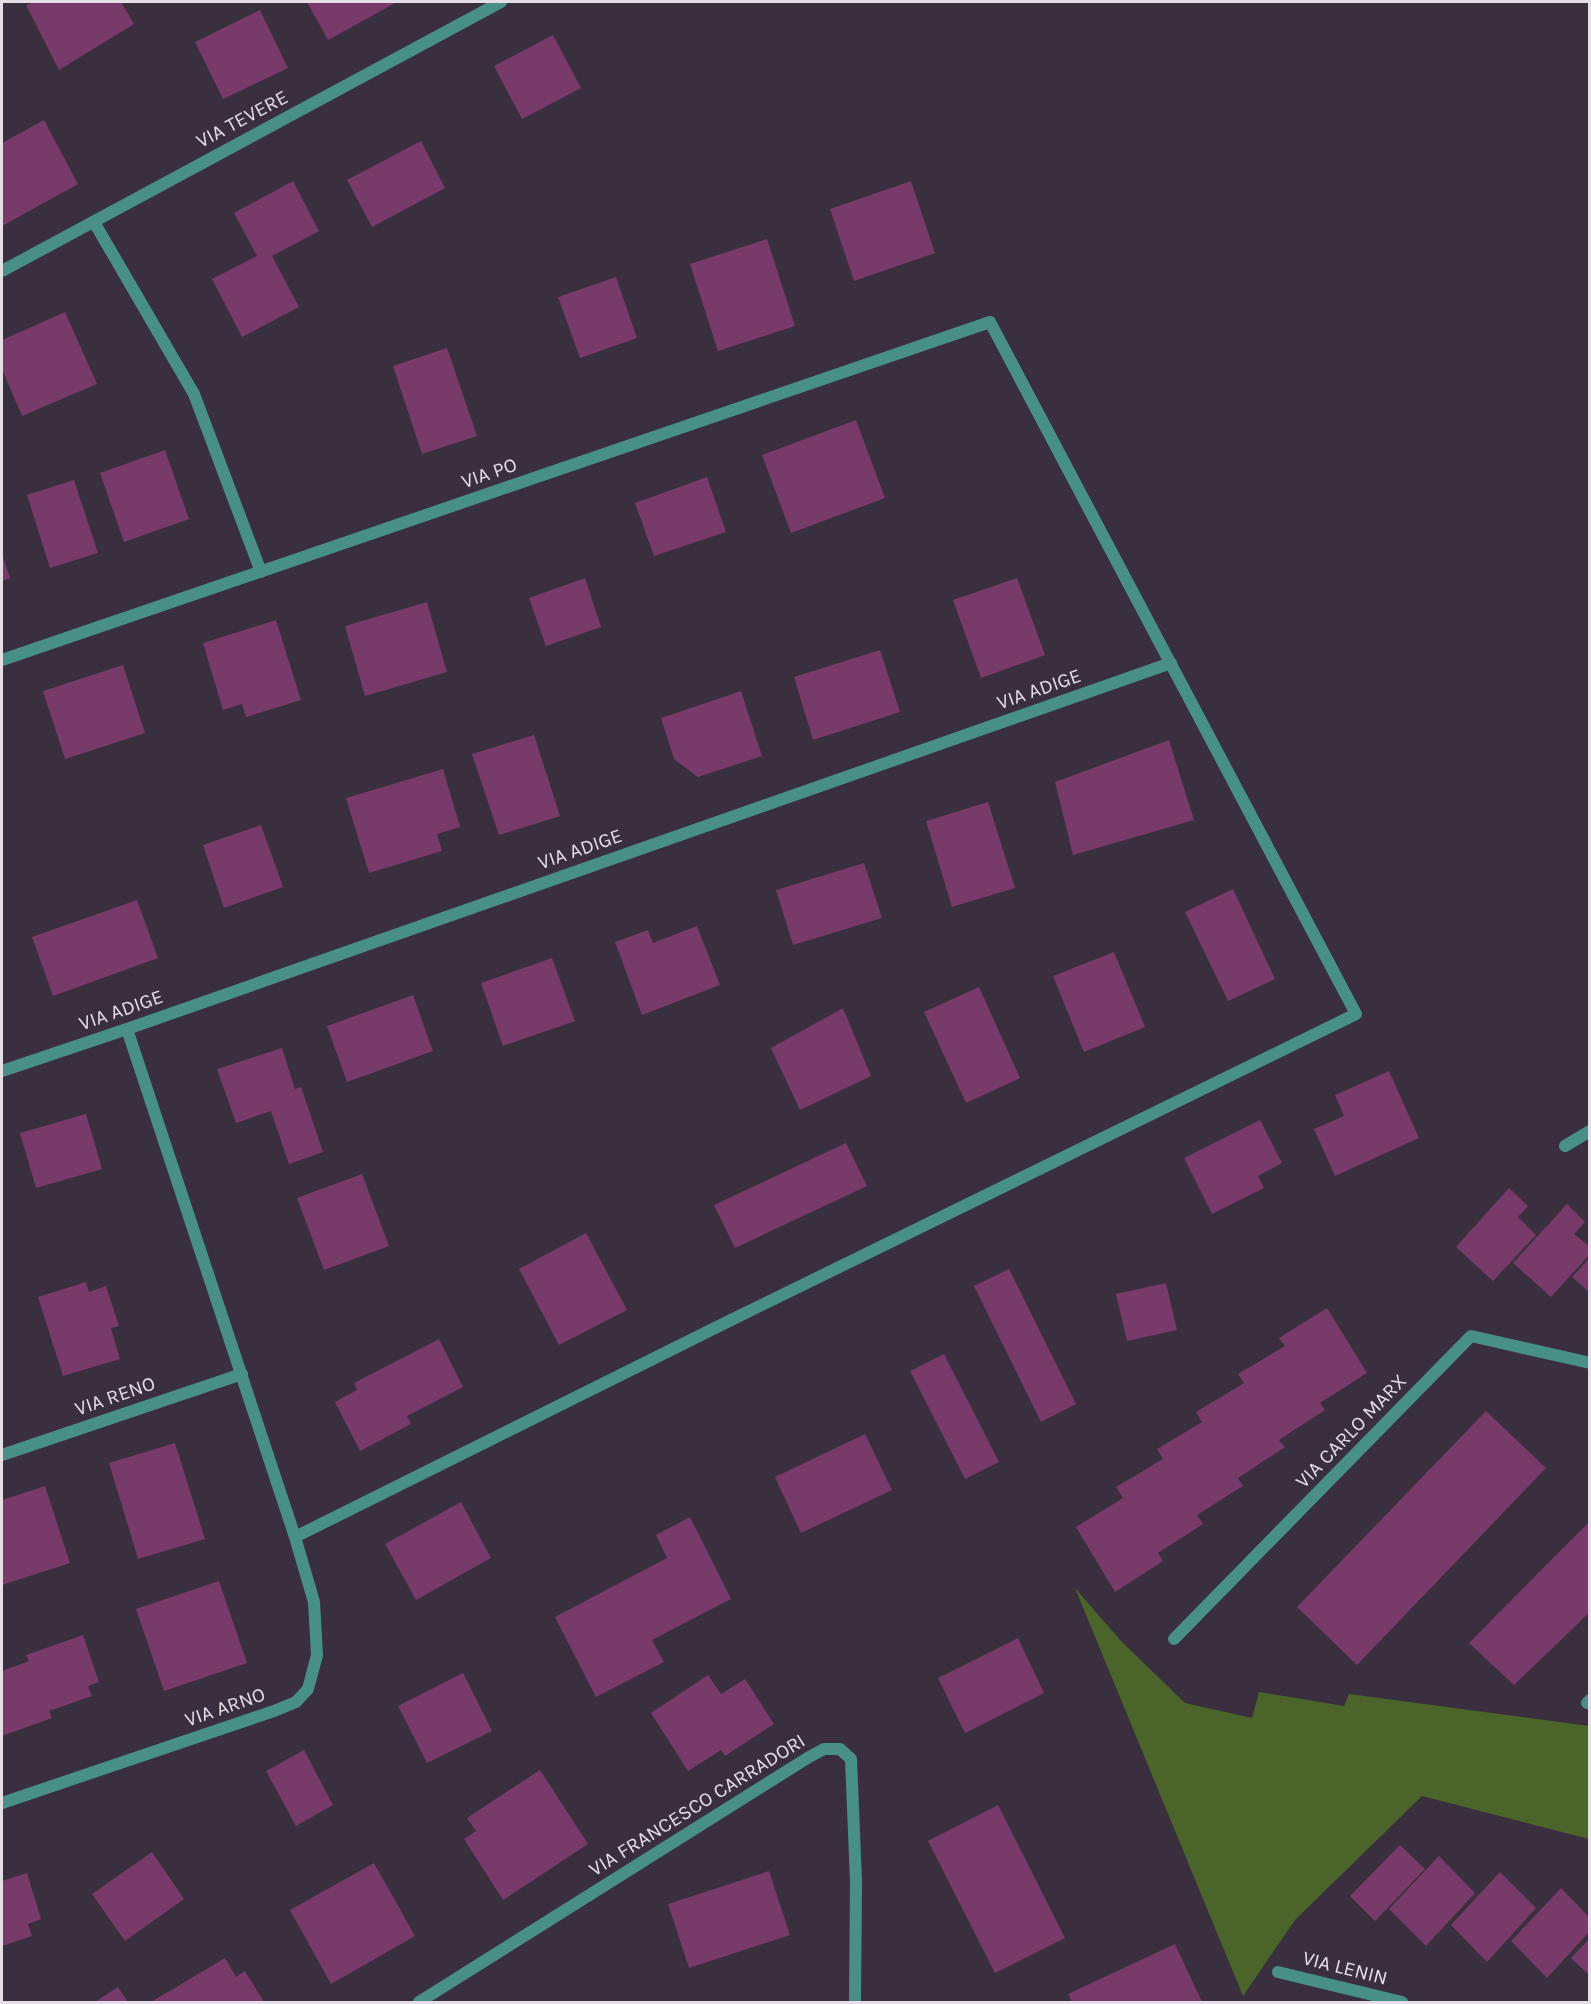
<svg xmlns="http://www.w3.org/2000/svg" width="1591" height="2004" viewBox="0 0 1591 2004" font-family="Karla,sans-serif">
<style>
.green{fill:#4b642a}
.building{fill:#783a69}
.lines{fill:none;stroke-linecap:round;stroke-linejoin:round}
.minor{stroke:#489086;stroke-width:12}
.labels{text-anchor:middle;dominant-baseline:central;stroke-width:6;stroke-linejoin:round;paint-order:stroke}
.street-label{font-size:20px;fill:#e5dee7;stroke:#3a2f3e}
</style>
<rect width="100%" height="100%" fill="#3a2f3e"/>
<path class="green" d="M1075 1588 1121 1641 1185 1703 1252 1718 1259 1692 1344 1706 1349 1694 1589 1726V1839L1422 1796 1295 1920 1243 1996Z"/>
<path class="building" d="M34 2H121L134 24 59 70 26 5Z
M307 2H397L328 40Z
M260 10 288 68 223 99 195 42Z
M553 35 581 88 522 119 494 66Z
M44 120 78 184 2 226V143Z
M421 141 445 188 372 227 347 180Z
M293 181 319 231 272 256 299 307 242 337 212 279 257 256 234 213Z
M911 181 935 253 854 281 830 209Z
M767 239 795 326 718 351 690 264Z
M616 277 637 338 580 358 558 297Z
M65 312 97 384 22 416 2 369V340Z
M447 348 477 436 422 454 393 366Z
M856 420 885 498 791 533 762 455Z
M165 450 189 519 124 542 100 473Z
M707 477 726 532 654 556 635 503Z
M74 480 98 553 50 568 27 495Z
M2 554 10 578 2 581Z
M585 578 601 627 546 646 529 598Z
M1017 578 1045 655 981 678 953 600Z
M427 602 447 672 365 696 345 626Z
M276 620 301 700 246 717 242 704 223 710 203 643Z
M880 650 900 712 813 740 794 677Z
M123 665 145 733 65 759 43 691Z
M741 691 762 756 698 777 674 759 661 718Z
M534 735 560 816 499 835 472 754Z
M1169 740 1194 820 1073 855 1055 782Z
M443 769 460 827 437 834 442 851 369 873 346 798Z
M988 802 1015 888 952 907 926 821Z
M261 825 283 887 224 908 203 845Z
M864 863 882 918 793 945 776 890Z
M1233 889 1275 979 1228 1001 1185 912Z
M137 900 158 958 53 996 32 937Z
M697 926 720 985 642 1015 615 942 648 930 653 943Z
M1114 952 1145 1027 1084 1052 1053 976Z
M552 958 575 1021 503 1046 481 983Z
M979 987 1020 1078 966 1103 924 1012Z
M413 995 433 1051 347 1082 327 1026Z
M843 1008 871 1076 800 1110 771 1048Z
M282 1048 295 1089 301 1087 323 1152 289 1164 271 1111 236 1123 217 1069Z
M1389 1071 1419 1138 1335 1176 1314 1129 1344 1116 1335 1095Z
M86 1114 102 1169 36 1188 20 1133Z
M1260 1120 1282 1163 1258 1176 1264 1188 1212 1214 1184 1158Z
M846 1143 867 1186 735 1248 714 1205Z
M362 1174 389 1246 324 1270 297 1198Z
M1509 1188 1528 1206 1518 1217 1536 1235 1493 1281 1456 1247Z
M1567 1204 1585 1222 1574 1234 1590 1247V1254L1551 1297 1513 1263Z
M586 1233 627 1310 559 1345 519 1269Z
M1590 1258V1293L1572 1277Z
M1009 1269 1076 1404 1041 1422 974 1286Z
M86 1282 89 1292 106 1286 119 1326 111 1328 120 1359 63 1376 38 1297Z
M1166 1283 1177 1330 1127 1341 1116 1294Z
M1327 1308 1367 1373 1320 1403 1325 1410 1279 1440 1285 1447 1238 1478 1243 1486 1197 1515 1203 1524 1158 1553 1163 1561 1115 1592 1076 1527 1123 1498 1116 1487 1163 1459 1157 1449 1202 1422 1196 1412 1244 1383 1238 1374 1285 1346 1279 1338Z
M439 1339 463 1387 407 1416 411 1424 360 1451 335 1402 357 1390 354 1383Z
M944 1354 999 1462 965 1479 910 1371Z
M1486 1411 1546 1468 1357 1665 1297 1607Z
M865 1434 892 1490 801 1533 775 1477Z
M175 1443 205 1539 138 1559 109 1463Z
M45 1486 70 1563 2 1585V1500Z
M461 1502 491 1558 416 1600 385 1544Z
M690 1517 731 1599 652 1640 664 1662 596 1697 555 1617 667 1558 656 1535Z
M1590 1521V1612L1514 1685 1469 1643Z
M219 1581 247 1663 164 1691 136 1609Z
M83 1635 99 1682 88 1686 92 1696 49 1711 52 1718 2 1736V1671L29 1661 26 1655Z
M1018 1638 1044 1693 965 1733 938 1678Z
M463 1673 492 1731 427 1763 398 1706Z
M708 1675 721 1694 745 1679 774 1724 725 1756 721 1750 688 1771 651 1713Z
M304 1750 333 1805 296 1826 266 1771Z
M540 1770 588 1844 503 1900 464 1839 476 1831 467 1818Z
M998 1805 1065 1938 995 1973 928 1841Z
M1400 1845 1425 1869 1375 1921 1350 1896Z
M152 1852 184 1899 125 1941 92 1894Z
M1439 1856 1475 1893 1426 1946 1389 1909Z
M374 1863 415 1936 331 1984 290 1910Z
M769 1871 790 1935 689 1968 668 1904Z
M1500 1872 1536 1908 1487 1962 1451 1925Z
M27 1873 41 1919 28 1924 32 1936 2 1946V1881Z
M1561 1888 1590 1918V1931L1547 1978 1511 1941Z
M1590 1938V1976L1571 1958Z
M1175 1944 1202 2002H1072L1068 1994Z
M225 1958 236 1977 245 1971 264 2002H151Z
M118 1987 128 2002H95Z"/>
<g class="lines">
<path class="minor" d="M94 222 194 394 261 572
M2 271 501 2
M2 660 990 322 1356 1014 727 1322 295 1537
M2 1071 127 1029 1171 663
M1565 1146 1590 1131
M2 1455 242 1374
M1174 1639 1471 1336 1590 1363
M1587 1703 1590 1700
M2 1803 274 1711 296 1702 308 1689 317 1655 314 1602 295 1537 127 1029
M1278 1972 1402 2002
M419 2002 809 1757 824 1749H840L851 1759 856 1882 855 2002"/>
</g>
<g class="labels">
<g class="street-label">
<text transform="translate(242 119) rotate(-28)">VIA TEVERE</text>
<text transform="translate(489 473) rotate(-19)">VIA PO</text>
<text transform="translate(1039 689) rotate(-19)">VIA ADIGE</text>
<text transform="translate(580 849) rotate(-19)">VIA ADIGE</text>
<text transform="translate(121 1010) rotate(-19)">VIA ADIGE</text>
<text transform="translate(115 1396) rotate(-19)">VIA RENO</text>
<text transform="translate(1351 1431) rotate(-46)">VIA CARLO MARX</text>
<text transform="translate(225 1707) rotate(-19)">VIA ARNO</text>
<text transform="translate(697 1805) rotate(-32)">VIA FRANCESCO CARRADORI</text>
<text transform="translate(1345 1968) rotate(14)">VIA LENIN</text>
</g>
</g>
<rect width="1591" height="2004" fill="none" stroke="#e5dee7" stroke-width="6"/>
</svg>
